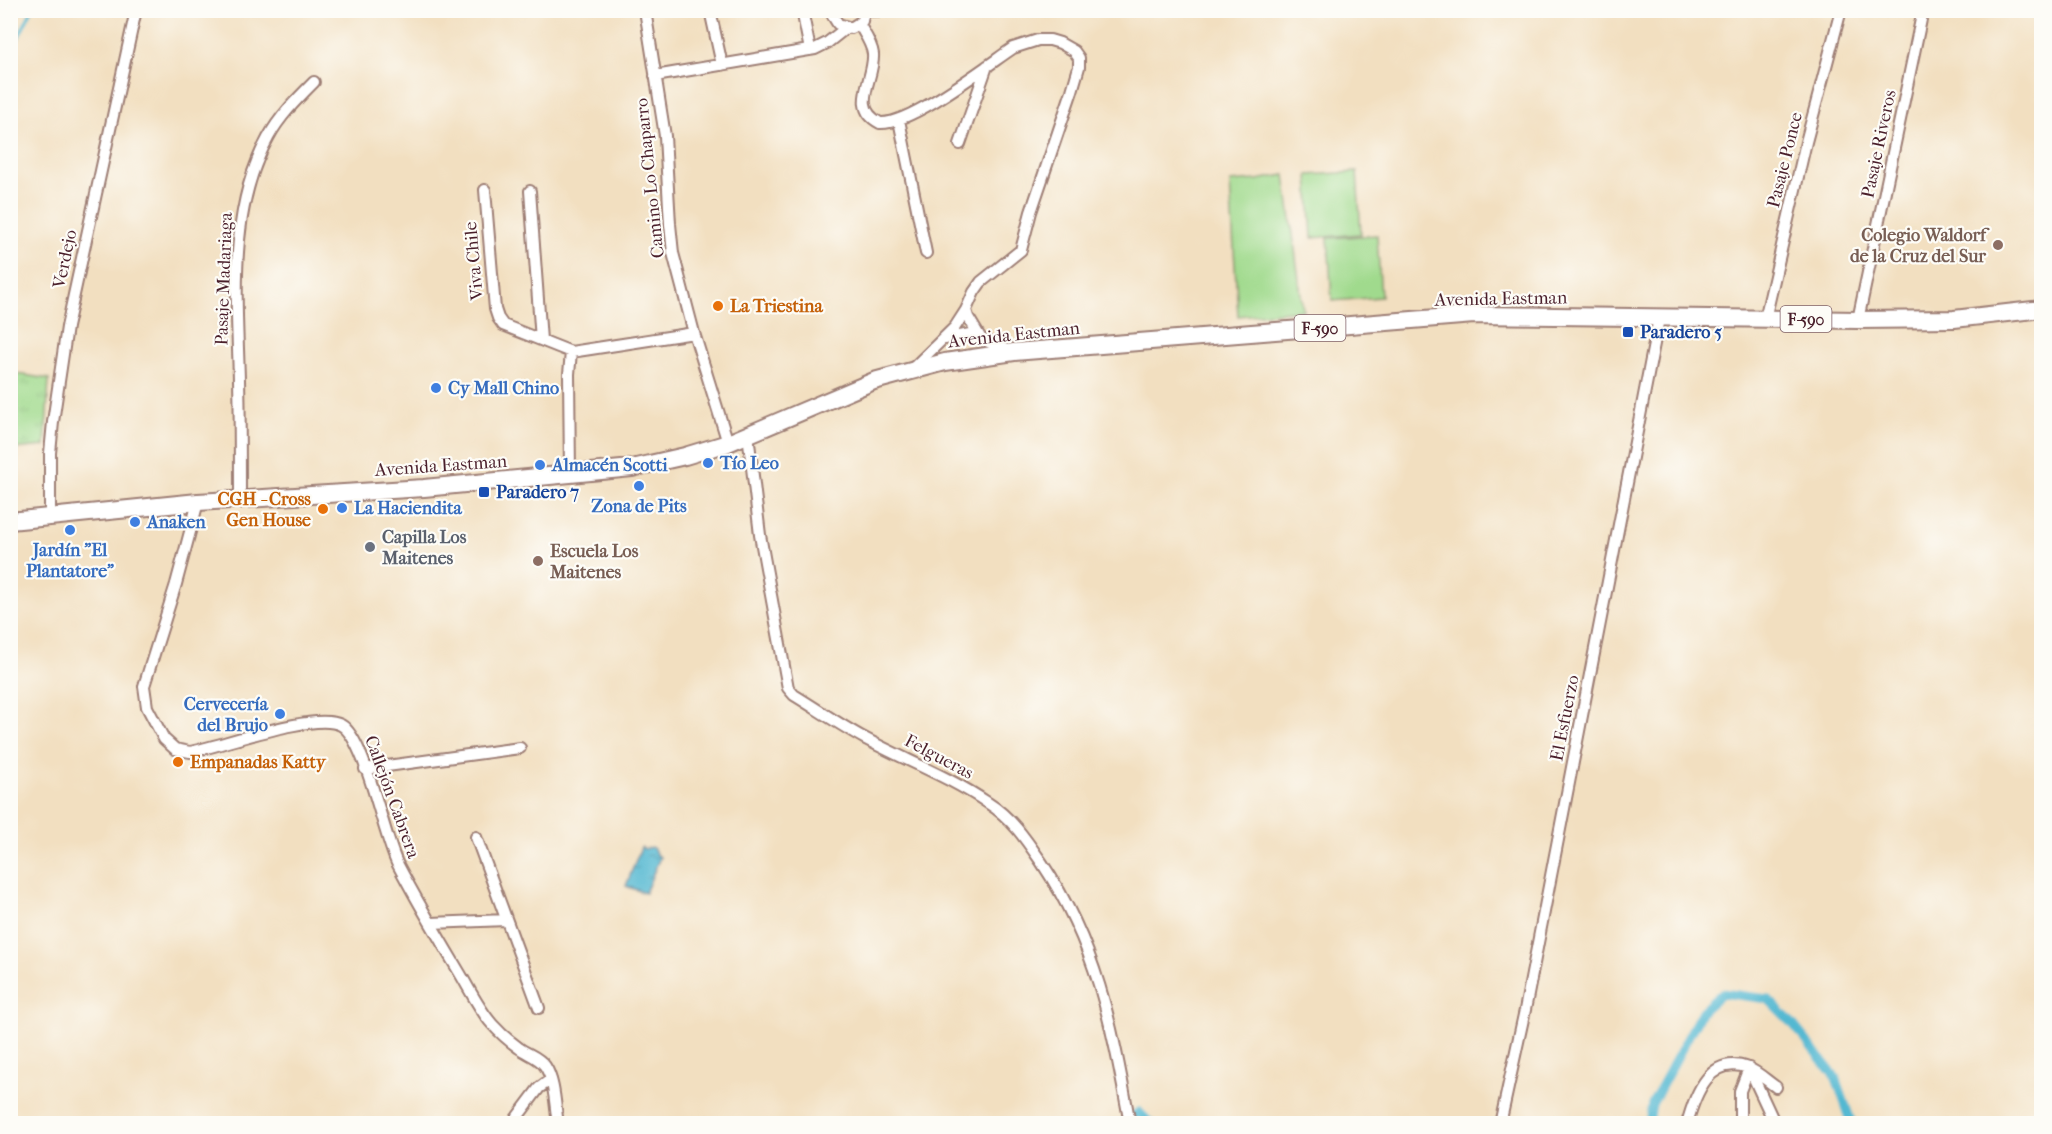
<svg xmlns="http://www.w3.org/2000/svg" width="2052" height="1134" viewBox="0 0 2052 1134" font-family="'IM FELL French Canon',serif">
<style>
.grass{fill:url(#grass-tufts);stroke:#757c5c;stroke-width:1.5}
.garden{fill:#a0da8d;stroke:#757c5c;stroke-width:1.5}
.water{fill:url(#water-ripples);stroke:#4e6c7e;stroke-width:1.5}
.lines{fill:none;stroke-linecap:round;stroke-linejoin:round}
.stream{stroke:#52b8d1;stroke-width:3}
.canal{stroke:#52b8d1;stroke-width:9}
.minor-casing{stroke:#9e7f76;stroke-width:14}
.primary-casing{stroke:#9e7f76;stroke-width:20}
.minor{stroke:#fff;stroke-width:10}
.primary{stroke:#fff;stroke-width:16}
.education-dot{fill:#8d6e63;stroke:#fdfcf7;stroke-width:2}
.food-dot{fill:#e8710a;stroke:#fdfcf7;stroke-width:2}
.transit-dot{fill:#1a4fb4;stroke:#fdfcf7;stroke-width:2}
.shop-dot{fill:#3f7fe0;stroke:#fdfcf7;stroke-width:2}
.worship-dot{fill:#6b7280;stroke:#fdfcf7;stroke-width:2}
.labels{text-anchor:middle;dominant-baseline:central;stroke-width:4.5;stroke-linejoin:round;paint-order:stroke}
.shield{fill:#fdfcf7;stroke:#806168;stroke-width:1.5}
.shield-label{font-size:16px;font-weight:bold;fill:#4a1f2b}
.street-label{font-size:18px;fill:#4a1f2b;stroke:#fdfcf7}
.education-label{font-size:18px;font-weight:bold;fill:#785e54;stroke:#fdfcf7;text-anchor:end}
.food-label{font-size:18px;font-weight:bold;fill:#c56008;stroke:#fdfcf7;text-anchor:start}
.transit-label{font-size:18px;font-weight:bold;fill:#164399;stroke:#fdfcf7;text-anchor:start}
.shop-label{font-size:18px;font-weight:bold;fill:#366cbe;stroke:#fdfcf7;text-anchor:start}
.worship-label{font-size:18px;font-weight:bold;fill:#5b616d;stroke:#fdfcf7;text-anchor:start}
</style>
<defs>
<pattern id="grass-tufts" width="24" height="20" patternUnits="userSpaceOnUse" patternTransform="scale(1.5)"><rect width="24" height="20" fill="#a0da8d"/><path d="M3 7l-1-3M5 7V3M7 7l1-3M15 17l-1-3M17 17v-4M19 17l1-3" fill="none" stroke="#8bbb7a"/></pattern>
<pattern id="water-ripples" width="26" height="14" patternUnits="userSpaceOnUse" patternTransform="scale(1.5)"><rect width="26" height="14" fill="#52b8d1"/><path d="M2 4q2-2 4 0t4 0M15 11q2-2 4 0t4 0" fill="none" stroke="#4695aa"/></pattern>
</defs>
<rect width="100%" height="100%" fill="#fdfcf7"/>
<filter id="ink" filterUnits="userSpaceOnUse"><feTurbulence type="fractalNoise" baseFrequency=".0167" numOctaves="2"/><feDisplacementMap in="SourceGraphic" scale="12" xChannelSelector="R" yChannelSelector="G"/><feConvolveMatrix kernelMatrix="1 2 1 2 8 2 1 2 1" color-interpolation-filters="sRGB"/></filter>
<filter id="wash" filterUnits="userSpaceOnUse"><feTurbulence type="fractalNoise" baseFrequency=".008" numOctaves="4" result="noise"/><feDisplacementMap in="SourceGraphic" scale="24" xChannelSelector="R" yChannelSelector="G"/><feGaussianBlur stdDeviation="1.35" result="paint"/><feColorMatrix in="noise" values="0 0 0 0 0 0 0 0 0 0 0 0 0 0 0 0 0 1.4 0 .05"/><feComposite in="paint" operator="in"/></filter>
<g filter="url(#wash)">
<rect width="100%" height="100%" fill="#f2dfc0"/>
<path class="grass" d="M10 373 49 379 45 446 14 449 11 445Z"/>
<path class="garden" d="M1357 172 1361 234 1312 238 1308 175Z
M1285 175 1303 310 1238 316 1230 182 1257 180Z
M1377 235 1381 297 1332 301 1328 238Z"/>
<path class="water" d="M641 847 645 849 651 847 654 849 656 854 660 857 645 893 626 886Z"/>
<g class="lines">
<path class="stream" d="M10 54 32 10"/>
<path class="canal" d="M1121 1124 1139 1112 1151 1124
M1649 1124 1652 1104 1702 1011 1722 993 1768 999 1793 1024 1836 1078 1852 1124
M2035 1124 2042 1119"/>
</g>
</g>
<g filter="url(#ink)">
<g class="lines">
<defs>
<path id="minor" d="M645 10 665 136 670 224 673 253 694 333 728 443
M710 10 722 65
M802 10 810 50
M833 10V16L838 24 851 28 862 21 864 10
M864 11 898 10
M859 24C864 33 872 44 873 54 875 79 849 107 880 123 910 125 985 67 1013 48L1038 40H1050L1060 43 1074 51 1079 58V67L1072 91 1031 212 1021 250 981 282 974 292 966 310 955 327 913 368
M655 76 815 49 827 43 846 28
M899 120 926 253
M960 144 987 66
M485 190 495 309 498 318 503 325 571 352 694 333
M530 191 541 340
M966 310 968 317 980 337
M1765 319 1806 142 1841 10
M1858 320 1923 10
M945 339 970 334 1009 351
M748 434 760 535 788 688 794 695C817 709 840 725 864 738 905 760 950 777 988 803 1012 818 1027 841 1042 863 1098 947 1112 1027 1130 1124
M570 475 569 374 571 352
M240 498C240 459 240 419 239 380 237 300 228 210 268 138 279 117 297 99 314 82
M198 502 176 584 144 686 147 707 164 739 175 749 190 752C221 746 315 711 341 725 365 738 383 834 397 863 416 899 437 935 458 970 469 988 478 1008 492 1024 500 1033 509 1041 519 1048 527 1054 539 1057 545 1066 555 1081 555 1106 558 1124
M50 517V453L53 422 67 327 136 10
M365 769 520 748
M476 837 539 1008
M431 923 506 920
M1750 1070 1775 1124
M512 1124 539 1088 550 1080
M1500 1124 1525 1010 1659 318
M1687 1124C1695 1094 1710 1054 1748 1068 1758 1072 1767 1081 1776 1087
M1740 1124V1091L1749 1068"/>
<path id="primary" d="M10 521 198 502 424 488 632 468 685 456 728 443 874 381 945 362 1014 352 1474 315 1858 320 1954 319 2042 309"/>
</defs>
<use href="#minor" class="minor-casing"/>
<use href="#primary" class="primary-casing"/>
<use href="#minor" class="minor"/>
<use href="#primary" class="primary"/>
</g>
</g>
<g class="education-dot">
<circle cx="1998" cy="245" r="6"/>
<circle cx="538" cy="561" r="6"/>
</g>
<g class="food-dot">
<circle cx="718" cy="306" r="6"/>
<circle cx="323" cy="509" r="6"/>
<circle cx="178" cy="762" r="6"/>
</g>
<g class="transit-dot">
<rect x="1622" y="326" width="12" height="12" rx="3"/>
<rect x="478" y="486" width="12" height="12" rx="3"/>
</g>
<g class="shop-dot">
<circle cx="436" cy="388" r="6"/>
<circle cx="708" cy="463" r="6"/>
<circle cx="540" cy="465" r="6"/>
<circle cx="639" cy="486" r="6"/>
<circle cx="342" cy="508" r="6"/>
<circle cx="135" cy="522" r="6"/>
<circle cx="70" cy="530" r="6"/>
<circle cx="280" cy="714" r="6"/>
</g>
<circle class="worship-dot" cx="370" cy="547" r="6"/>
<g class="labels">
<g class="shield">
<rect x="1780.5" y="306" width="51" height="26" rx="4.5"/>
<rect x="1294.5" y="315" width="51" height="26" rx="4.5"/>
</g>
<g class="shield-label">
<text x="1806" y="319">F-590</text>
<text x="1320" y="328">F-590</text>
</g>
<g class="street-label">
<text transform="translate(1879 144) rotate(-78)">Pasaje Riveros</text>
<text transform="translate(1785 160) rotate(-76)">Pasaje Ponce</text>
<text transform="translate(650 178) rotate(-96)">Camino Lo Chaparro</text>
<text transform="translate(65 259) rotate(-78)">Verdejo</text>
<text transform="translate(474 261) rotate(-95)">Viva Chile</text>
<text transform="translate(224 279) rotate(-88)">Pasaje Madariaga</text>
<text transform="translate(1501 299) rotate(-1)">Avenida Eastman</text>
<text transform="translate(1014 335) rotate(-6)">Avenida Eastman</text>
<text transform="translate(441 466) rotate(-4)">Avenida Eastman</text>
<text transform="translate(1565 718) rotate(-79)">El Esfuerzo</text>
<text transform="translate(939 757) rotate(28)">Felgueras</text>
<text transform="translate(392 797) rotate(70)">Callejón Cabrera</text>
</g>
<g class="education-label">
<text x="1986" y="235">Colegio Waldorf<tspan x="1986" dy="21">de la Cruz del Sur</tspan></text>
<text x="550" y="551" text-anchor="start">Escuela Los<tspan x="550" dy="21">Maitenes</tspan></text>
</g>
<g class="food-label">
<text x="730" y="306">La Triestina</text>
<text x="311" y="499" text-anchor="end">CGH - Cross<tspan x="311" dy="21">Gen House</tspan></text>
<text x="190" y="762">Empanadas Katty</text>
</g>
<g class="transit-label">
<text x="1640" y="332">Paradero 5</text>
<text x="496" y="492">Paradero 7</text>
</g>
<g class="shop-label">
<text x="448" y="388">Cy Mall Chino</text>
<text x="720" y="463">Tío Leo</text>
<text x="552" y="465">Almacén Scotti</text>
<text x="639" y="506" text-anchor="middle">Zona de Pits</text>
<text x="354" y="508">La Haciendita</text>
<text x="147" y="522">Anaken</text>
<text x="70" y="550" text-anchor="middle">Jardín "El<tspan x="70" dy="21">Plantatore"</tspan></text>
<text x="268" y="704" text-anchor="end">Cervecería<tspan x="268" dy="21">del Brujo</tspan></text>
</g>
<g class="worship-label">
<text x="382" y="537">Capilla Los<tspan x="382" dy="21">Maitenes</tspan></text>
</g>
</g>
<rect width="2052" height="1134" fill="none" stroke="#fdfcf7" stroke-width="36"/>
</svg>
